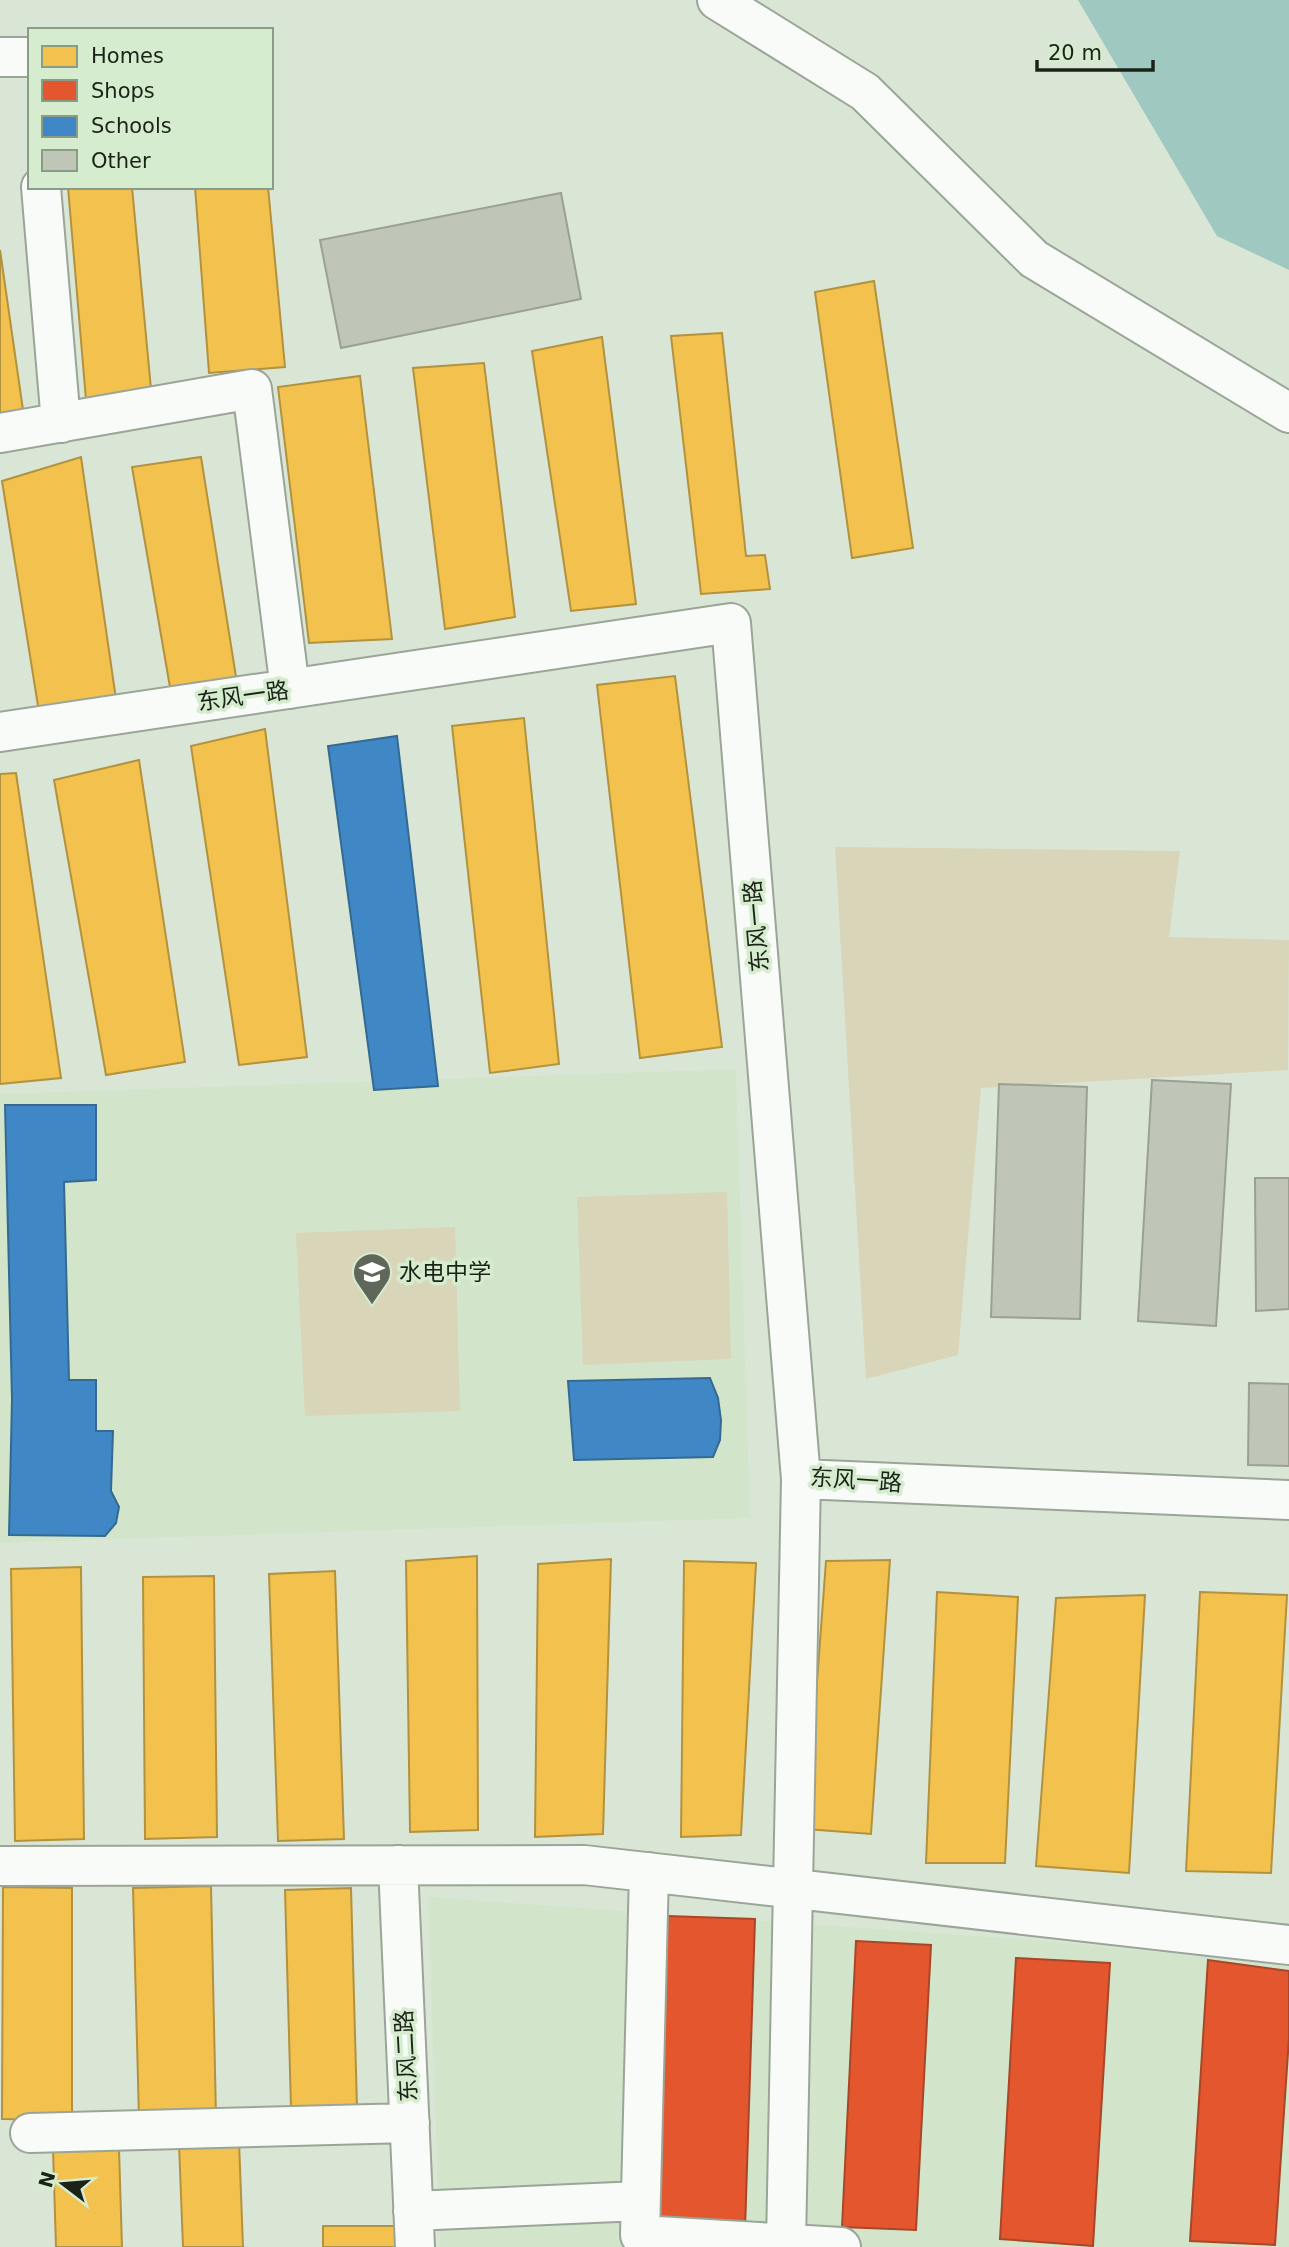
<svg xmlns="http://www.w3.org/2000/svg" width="1289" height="2247" viewBox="0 0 1289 2247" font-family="'DejaVu Sans','Noto Sans SC',sans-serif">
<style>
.built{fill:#d2e5cb}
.green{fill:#d9d5b9}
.water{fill:#9ec8c0}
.homes{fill:#f2c14e;stroke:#b2923e;stroke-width:2}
.shops{fill:#e4572e;stroke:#a84727;stroke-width:2}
.schools{fill:#3f88c5;stroke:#346a91;stroke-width:2}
.building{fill:#c0c6b7;stroke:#9ba093;stroke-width:2}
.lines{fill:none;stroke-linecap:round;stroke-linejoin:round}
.minor-casing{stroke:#9ba597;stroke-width:42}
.minor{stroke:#f9fbf9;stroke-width:38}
.labels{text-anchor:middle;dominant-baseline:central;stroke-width:7;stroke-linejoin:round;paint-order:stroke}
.street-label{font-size:23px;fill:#1b2318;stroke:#d6eccf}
.poi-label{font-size:23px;fill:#1b2318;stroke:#d6eccf;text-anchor:start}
</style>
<rect width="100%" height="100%" fill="#dae6d5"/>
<path class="built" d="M736 1069 750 1518 0 1543V1094Z
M428 1897 1060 1942 1289 1966V2247H440Z"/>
<path class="green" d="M835 847 1180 851 1169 937 1289 940 1288 1070 981 1088 958 1355 866 1379Z
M727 1192 731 1359 583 1365 577 1197Z
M455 1227 460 1411 305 1416 296 1233Z"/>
<path class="water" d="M1078 0H1289V270L1217 236Z"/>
<path class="homes" d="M68 187H132L151 389 86 400Z
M195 187H268L285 367 209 373Z
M0 250 24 417 0 421Z
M874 281 913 548 852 558 815 292Z
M722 333 746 556 765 555 770 589 701 594 671 336Z
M602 337 636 604 571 611 532 351Z
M484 363 515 617 445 629 413 368Z
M360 376 392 639 309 643 278 387Z
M81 457 116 699 39 712 2 481Z
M201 457 237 683 171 693 132 467Z
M675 676 722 1047 640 1058 597 685Z
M524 718 559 1064 490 1073 452 726Z
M265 729 307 1057 239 1065 191 746Z
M139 760 185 1062 106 1075 54 780Z
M16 773 61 1078 0 1084V774Z
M477 1556 478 1830 410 1832 406 1561Z
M611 1559 603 1834 535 1837 538 1564Z
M890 1560 871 1834 806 1829 826 1561Z
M684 1561 756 1563 741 1835 681 1837Z
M81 1567 84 1839 15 1841 11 1569Z
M335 1571 344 1839 278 1841 269 1574Z
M214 1576 217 1837 145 1839 143 1577Z
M937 1592 1018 1597 1005 1863H926Z
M1200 1592 1287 1595 1271 1873 1186 1871Z
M1145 1595 1129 1873 1036 1866 1056 1598Z
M211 1886 216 2117 139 2119 133 1888Z
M3 1887 72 1888V2120L2 2119Z
M351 1888 357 2107 291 2108 285 1890Z
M239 2141 243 2247H183L179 2144Z
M119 2149 122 2247H56L53 2150Z
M323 2226H396V2247H323Z"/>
<path class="shops" d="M667 1916 755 1919 745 2230 657 2227Z
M856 1941 931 1945 916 2230 842 2227Z
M1016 1958 1110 1963 1093 2246 1000 2239Z
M1208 1960 1289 1971V2038L1275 2245 1190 2241Z"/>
<path class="schools" d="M397 736 438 1086 374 1090 328 746Z
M5 1105H96V1180L64 1182 69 1380H96V1431H113L111 1491 119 1507 116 1523 105 1536 9 1535 12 1399Z
M710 1378 718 1398 721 1420 720 1440 713 1457 574 1460 568 1381Z"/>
<path class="building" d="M561 193 581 299 341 348 320 240Z
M1152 1080 1231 1084 1216 1326 1138 1321Z
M999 1084 1087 1087 1080 1319 991 1317Z
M1255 1178H1289V1309L1256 1311Z
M1249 1383 1289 1384V1466L1248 1465Z"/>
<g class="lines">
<defs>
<path id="minor" d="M717 0 865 92 1034 259 1289 413
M0 57H30
M41 187 61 423
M0 433 252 389 290 689
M0 732 731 623 801 1479 1289 1500
M398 1865 415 2247
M0 1866 584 1865 1289 1945
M649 1872 640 2235 841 2247
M30 2133 410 2123
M413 2211 640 2201
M786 2244 801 1479"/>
</defs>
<use href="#minor" class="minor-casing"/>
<use href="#minor" class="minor"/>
</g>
<defs>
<symbol id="school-pin" viewBox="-11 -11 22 30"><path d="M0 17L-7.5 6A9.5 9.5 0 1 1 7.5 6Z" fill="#5e675a" stroke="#d6eccf"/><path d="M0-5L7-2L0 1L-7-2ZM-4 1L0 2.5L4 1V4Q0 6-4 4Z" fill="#fff"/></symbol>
</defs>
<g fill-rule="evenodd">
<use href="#school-pin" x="350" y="1250" width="44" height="60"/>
</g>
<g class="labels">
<g class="street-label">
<text transform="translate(243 696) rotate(-8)">东风一路</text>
<text transform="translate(756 926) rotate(-95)">东风一路</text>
<text transform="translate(856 1480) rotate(4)">东风一路</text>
<text transform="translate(406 2056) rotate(-93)">东风二路</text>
</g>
<g class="poi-label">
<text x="399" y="1272">水电中学</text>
</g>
</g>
<rect x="28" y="28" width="245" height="161" fill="#d6eccf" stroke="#8b9c86" stroke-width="2"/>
<rect x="42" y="46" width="35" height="21" fill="#f2c14e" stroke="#8b9c86" stroke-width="2"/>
<text x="91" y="63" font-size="21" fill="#1b2318">Homes</text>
<rect x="42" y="80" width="35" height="21" fill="#e4572e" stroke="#8b9c86" stroke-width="2"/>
<text x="91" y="98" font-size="21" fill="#1b2318">Shops</text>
<rect x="42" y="116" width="35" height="21" fill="#3f88c5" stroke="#8b9c86" stroke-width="2"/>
<text x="91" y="133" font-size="21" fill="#1b2318">Schools</text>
<rect x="42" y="150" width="35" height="21" fill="#c0c6b7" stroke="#8b9c86" stroke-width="2"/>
<text x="91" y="168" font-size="21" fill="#1b2318">Other</text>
<g transform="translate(63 2184) rotate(286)" stroke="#d6eccf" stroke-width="5" paint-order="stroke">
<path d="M0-5L12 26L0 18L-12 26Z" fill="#1b2318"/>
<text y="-10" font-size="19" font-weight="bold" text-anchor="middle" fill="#1b2318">N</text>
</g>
<path d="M1037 60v10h116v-10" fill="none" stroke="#1b2318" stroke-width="3.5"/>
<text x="1048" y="60" font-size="21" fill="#1b2318" stroke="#d6eccf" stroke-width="5" paint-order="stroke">20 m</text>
</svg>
